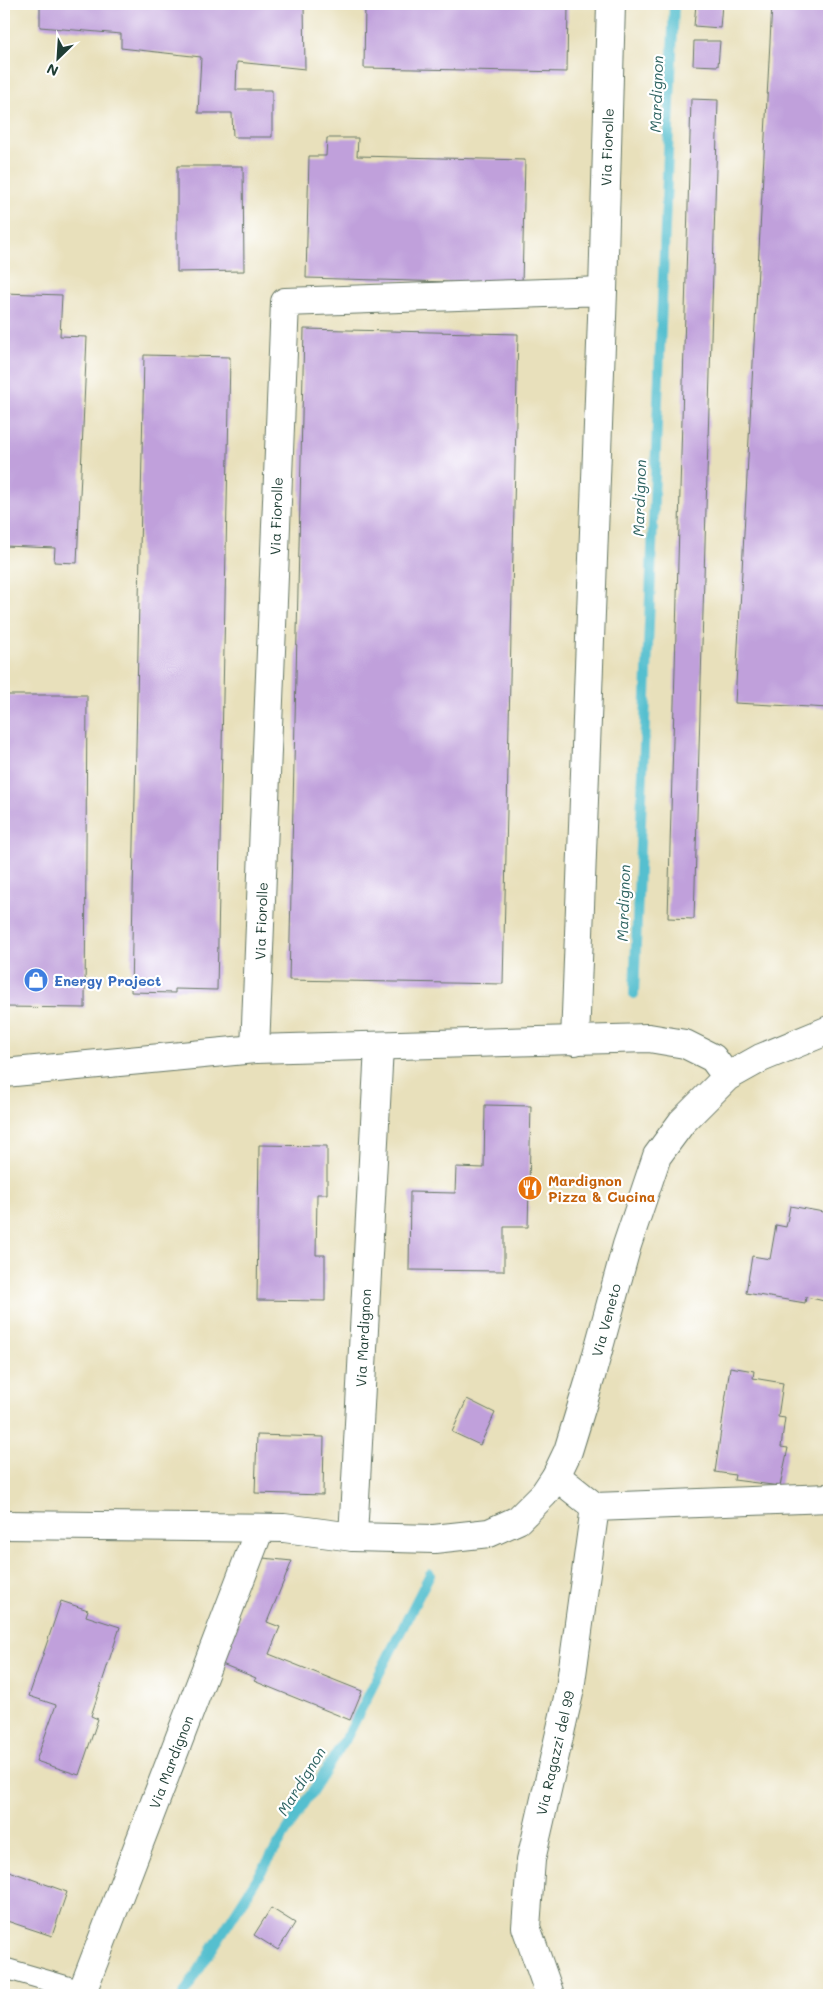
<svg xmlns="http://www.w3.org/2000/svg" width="833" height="1999" viewBox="0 0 833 1999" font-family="Mali,sans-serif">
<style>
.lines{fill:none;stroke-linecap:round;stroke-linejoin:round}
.stream{stroke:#54bfcf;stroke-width:10}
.building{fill:#c0a0db}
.lane-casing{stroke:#657663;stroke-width:22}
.street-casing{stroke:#657663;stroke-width:30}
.secondary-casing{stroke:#657663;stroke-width:30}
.lane{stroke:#fff;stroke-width:20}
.street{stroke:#fff;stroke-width:28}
.secondary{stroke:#fff;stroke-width:28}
.labels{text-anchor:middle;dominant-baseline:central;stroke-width:4.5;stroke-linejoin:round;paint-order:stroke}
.street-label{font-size:14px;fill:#1f3d34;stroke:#fff}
.shop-label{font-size:14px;font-weight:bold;fill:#366cbe;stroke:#fff;text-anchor:start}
.food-label{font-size:14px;font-weight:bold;fill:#c56008;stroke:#fff;text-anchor:start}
.water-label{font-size:15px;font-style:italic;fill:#2f6462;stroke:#fff}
</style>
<rect width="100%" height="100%" fill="#fff"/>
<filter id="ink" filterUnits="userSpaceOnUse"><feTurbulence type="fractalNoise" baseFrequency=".02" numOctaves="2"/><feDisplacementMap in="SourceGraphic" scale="10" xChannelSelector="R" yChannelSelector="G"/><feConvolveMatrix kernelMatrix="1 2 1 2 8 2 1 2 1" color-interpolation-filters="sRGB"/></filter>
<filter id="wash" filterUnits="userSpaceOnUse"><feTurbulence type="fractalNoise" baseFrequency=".0096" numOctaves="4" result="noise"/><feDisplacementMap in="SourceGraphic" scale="20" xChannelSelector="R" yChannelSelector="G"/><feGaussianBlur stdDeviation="1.12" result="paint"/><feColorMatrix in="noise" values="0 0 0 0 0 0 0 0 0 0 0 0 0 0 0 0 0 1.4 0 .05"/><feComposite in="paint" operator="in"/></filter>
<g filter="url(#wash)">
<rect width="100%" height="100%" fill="#e8e0bb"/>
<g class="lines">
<path class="stream" d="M634 994 674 4
M183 1995 348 1735 430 1574"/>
</g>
<g id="blocks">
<path class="building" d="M40 4H304L305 69 237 62 236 90H272V137H233L232 113H198L201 57 121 48V34L40 27Z
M365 4H568L567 72 364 68Z
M696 4H722L720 28 694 26Z
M772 4H829V708L735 703Z
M694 41H720L718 66 693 65Z
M691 99 718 100 694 919 668 918Z
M327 138H358L357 156 525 160 522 284 306 278 309 156H326Z
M177 166H243L244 271 177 272Z
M4 293 62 295 60 336 87 337 77 563 54 562 55 548 4 546Z
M304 329 518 334 503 984 289 980Z
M144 355 230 357 217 990 175 989V993L131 992Z
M4 695H87L85 1008 4 1007Z
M485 1105 531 1106 528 1227H504V1271L409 1270 410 1192 455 1193 456 1167 484 1168Z
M259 1145 327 1146V1194H317L316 1255H325V1301L257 1300Z
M790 1206 829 1213V1302L806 1297 805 1303 746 1293 752 1256 770 1259 776 1225 786 1227Z
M730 1367 754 1371 753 1378 783 1383 778 1417 785 1418 781 1447 788 1448 780 1486 734 1480 735 1475 715 1472Z
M467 1399 495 1413 480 1445 452 1432Z
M257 1435 324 1437 323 1495 255 1493Z
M263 1558 292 1561 267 1622 280 1627 269 1654 362 1691 350 1720 254 1681 256 1678 222 1664Z
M61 1601 88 1610 86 1616 120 1627 91 1716 98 1719 79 1775 36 1761 56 1705 29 1696Z
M4 1869 67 1892 52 1936 4 1920Z
M271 1908 295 1923 278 1950 254 1935Z"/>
</g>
</g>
<g filter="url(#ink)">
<use href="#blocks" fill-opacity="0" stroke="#657663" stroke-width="1"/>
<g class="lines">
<defs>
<path id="lane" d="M4 1968 83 1991"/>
<path id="street" d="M575 1041 603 291 611 4
M255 1049 285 302 603 291
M556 1476 595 1507 829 1498
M353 1537 379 1047
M81 1995 260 1528
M550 1995 526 1927 531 1860 570 1689 595 1507"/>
<path id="secondary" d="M4 1073 255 1049 649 1038 685 1044 713 1058 727 1077
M4 1525 284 1528 353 1537 434 1539 489 1533 518 1520 544 1494 556 1476 568 1451 591 1376 627 1245 657 1156 682 1122 727 1077 761 1058 829 1030"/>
</defs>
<use href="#lane" class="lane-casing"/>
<use href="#street" class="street-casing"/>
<use href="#secondary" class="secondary-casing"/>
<use href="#lane" class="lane"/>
<use href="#street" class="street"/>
<use href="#secondary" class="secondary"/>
</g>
</g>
<defs>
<symbol id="shop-disc" viewBox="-11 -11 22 22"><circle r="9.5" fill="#3f7fe0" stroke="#fff"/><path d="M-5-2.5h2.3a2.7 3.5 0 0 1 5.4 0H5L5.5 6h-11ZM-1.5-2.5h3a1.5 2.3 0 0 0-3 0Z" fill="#fff"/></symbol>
<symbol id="restaurant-disc" viewBox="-11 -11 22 22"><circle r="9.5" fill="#e8710a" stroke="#fff"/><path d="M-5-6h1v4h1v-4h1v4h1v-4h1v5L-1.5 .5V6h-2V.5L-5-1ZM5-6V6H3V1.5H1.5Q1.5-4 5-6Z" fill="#fff"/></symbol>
</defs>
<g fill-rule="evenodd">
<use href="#shop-disc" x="22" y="966" width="28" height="28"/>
<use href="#restaurant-disc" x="516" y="1174" width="28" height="28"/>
</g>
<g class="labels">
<g class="street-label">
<text transform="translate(607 147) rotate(-88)">Via Fiorolle</text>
<text transform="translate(276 516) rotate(-88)">Via Fiorolle</text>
<text transform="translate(261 921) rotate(-88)">Via Fiorolle</text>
<text transform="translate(606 1320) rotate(-75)">Via Veneto</text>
<text transform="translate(363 1338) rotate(-87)">Via Mardignon</text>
<text transform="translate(555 1753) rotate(-77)">Via Ragazzi del 99</text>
<text transform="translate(171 1762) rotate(-69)">Via Mardignon</text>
</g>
<g class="shop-label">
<text x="54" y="980">Energy Project</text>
</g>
<g class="food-label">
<text x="548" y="1180">Mardignon<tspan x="548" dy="16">Pizza &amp; Cucina</tspan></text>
</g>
<g class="water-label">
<text transform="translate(656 94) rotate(-88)">Mardignon</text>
<text transform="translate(639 498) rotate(-88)">Mardignon</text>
<text transform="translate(623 903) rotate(-88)">Mardignon</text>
<text transform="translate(301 1781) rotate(-58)">Mardignon</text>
</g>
</g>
<rect width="833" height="1999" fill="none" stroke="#fff" stroke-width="20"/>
<g transform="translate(58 58) rotate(205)" stroke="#ffffff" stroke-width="4" paint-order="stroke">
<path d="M0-4L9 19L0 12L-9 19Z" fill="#1f3d34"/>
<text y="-8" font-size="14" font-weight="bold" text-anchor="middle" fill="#1f3d34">N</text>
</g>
</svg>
